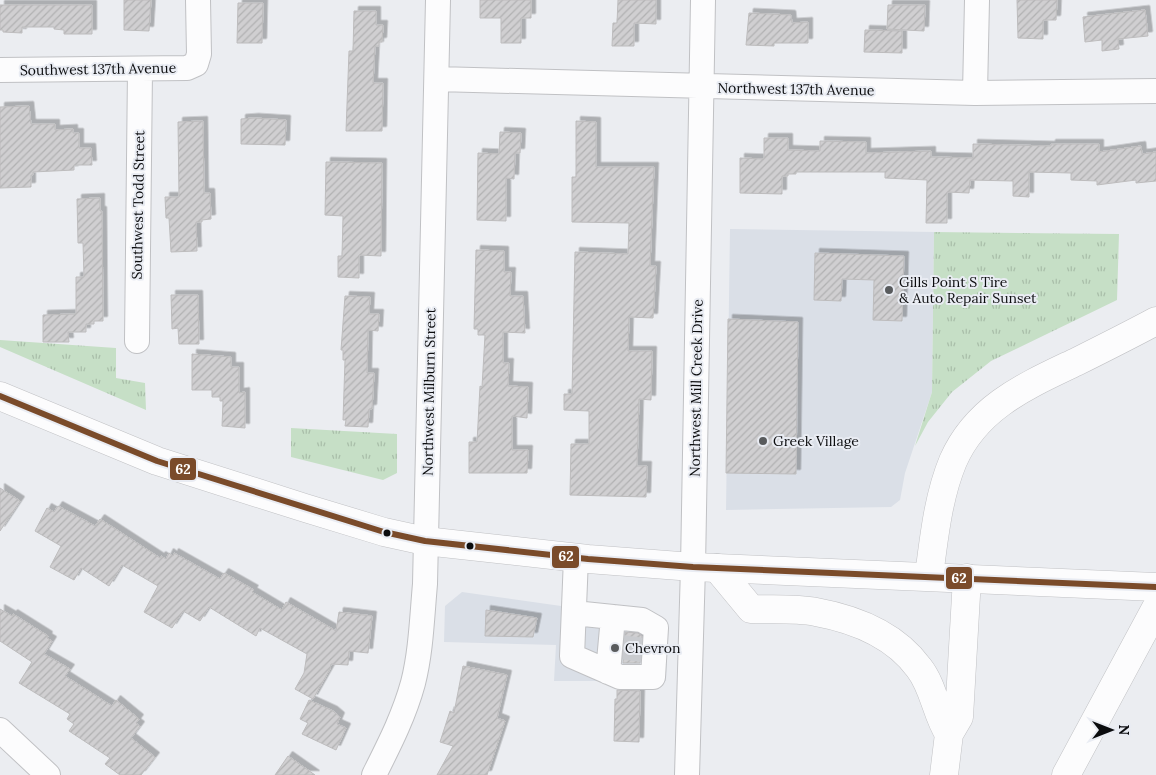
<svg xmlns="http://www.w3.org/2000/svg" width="1156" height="775" viewBox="0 0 1156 775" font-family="Lora,serif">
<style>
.built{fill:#dadfe7}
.grass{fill:url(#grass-tufts)}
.building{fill:url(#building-hatch);stroke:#bdbcbd;filter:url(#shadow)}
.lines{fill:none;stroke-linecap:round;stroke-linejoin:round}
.minor-tunnel{stroke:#c9cbcf;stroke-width:24;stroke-dasharray:24 12;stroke-linecap:butt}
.minor-casing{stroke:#c0c1c4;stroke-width:26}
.major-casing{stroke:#c0c1c4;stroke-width:29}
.highway-casing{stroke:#c0c1c4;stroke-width:29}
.minor{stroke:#fcfcfd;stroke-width:24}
.major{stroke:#fcfcfd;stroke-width:28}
.highway{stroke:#fcfcfd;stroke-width:28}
.bus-1-casing{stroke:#e9ecf3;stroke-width:10}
.bus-1{stroke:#7a4b2a;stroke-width:6}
.poi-dot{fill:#595b5d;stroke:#e9ecf3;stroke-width:2}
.bus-dot{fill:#0b0c0e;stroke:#e9ecf3;stroke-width:2}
.labels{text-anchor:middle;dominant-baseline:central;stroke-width:4;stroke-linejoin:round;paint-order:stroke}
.street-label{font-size:14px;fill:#0b0c0e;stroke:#e9ecf3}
.poi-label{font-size:14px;fill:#0b0c0e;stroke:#e9ecf3;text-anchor:start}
.line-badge{stroke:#e9ecf3;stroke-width:2}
.badge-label{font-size:14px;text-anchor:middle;font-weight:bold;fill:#fff}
</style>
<defs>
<pattern id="grass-tufts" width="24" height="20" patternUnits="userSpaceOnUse" patternTransform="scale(1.25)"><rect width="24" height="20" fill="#c6dfc6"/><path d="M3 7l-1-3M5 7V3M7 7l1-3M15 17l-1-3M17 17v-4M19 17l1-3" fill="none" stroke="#a9bea9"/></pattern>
<pattern id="building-hatch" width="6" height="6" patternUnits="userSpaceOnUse" patternTransform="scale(1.25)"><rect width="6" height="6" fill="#d0cfd1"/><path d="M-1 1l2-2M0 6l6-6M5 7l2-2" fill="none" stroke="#b1b1b2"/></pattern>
<filter id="shadow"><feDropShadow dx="4.5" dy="-4.5" stdDeviation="0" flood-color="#0004"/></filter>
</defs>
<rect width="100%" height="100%" fill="#ebedf1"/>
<path class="built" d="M730 229 934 232 932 392 905 473 900 500 891 507 726 510Z
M462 592 646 618 668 631 666 681H554L556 645 444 642 445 606Z"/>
<path class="grass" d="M934 232 1119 234 1117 300 991 361 952 392 928 422 915 446 932 392Z
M0 340 116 348V378L145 383 146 410 0 347Z
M291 428 397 434V473L383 480 291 457Z"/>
<path class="building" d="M124 0H151L149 31 124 30Z
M480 0H531V18H521V43H501V18H480Z
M618 0H656V24L634 23V46H612L613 23H617Z
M1017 0H1057L1056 20H1043V39L1018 38Z
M238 3H263L262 43H237Z
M0 5H92V34H64V30L54 29V27H22V33L3 32V30H0Z
M888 5H925L924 31 887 29Z
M1145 10 1148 36 1118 39 1119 49 1102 51V40L1085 42 1083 17Z
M354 11H376V25H383L382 42H379V46H375L373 83H383L382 131H346L349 51H353Z
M749 13 791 15 792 23 808 22V43H774V46L746 45Z
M865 30 902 31V53L864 52Z
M29 106 31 124H55V130L73 129V133H79V148H91L92 165H74V170L33 172V175H31V187L0 188V107Z
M254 118 286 120 285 145 241 144V119Z
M203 121 204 193H210L211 219 202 220V222H196L197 251 171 252 169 218H166L165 197H179L178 122Z
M576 121 596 122V167H654L650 266H656L653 318 629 317 628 351H652L651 400 639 399 637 466H647L646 497 570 495 571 444H589V411L564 410V394H572L575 252 628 254 629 223 572 222V177H576Z
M500 132 521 133 520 153H515L514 179 506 178V221L477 220 478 153 499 154Z
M764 138H788V150L820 151V141L866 142V153L931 151V157L973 158V144L1051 146V144H1099V152L1141 146 1142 154 1156 152V181L1136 183V180L1097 185V181L1071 180V173L1029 172V197L1013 196V181L970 180 969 193 947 192V223H926L927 180 885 178V172H796V174H788V176H782V194L740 193V158L764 159Z
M326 162 382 163 381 256 359 255V278L338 277V256H342L343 216 325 215Z
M100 198V211H102L103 321H94V324H86V332H68L69 342H43V315L76 314V277H84L83 243H78L77 199Z
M476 250 504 251V272H511L510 296H523L525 333 503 332V363H509L508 386 528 387 527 418 512 416V450H528L527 473H469V442H477L480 386 482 387 485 335H478V329H474Z
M815 253 904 256 902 321 873 320 874 280 842 279 841 301 814 300Z
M171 295H198L199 344H179L178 328 172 329Z
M345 296 370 297 369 314H379L378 331 368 330 367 373H374L372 409H369L368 427 345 426 346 420H343L345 360H343V350H341Z
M728 319 798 322 796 474 726 473Z
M192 354 231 357V367H239V393L245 392V428L222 426 223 401H220V397H212V390H192Z
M0 488 20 501 0 531Z
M58 506 95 526 100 519 160 558 161 556 166 559 169 553 173 556 174 553 220 579 224 573 254 590 252 592 282 610 286 602 336 631 339 612 372 616 368 653 349 651 348 665 331 664 330 669 313 699 295 689 304 673 307 654 260 628 256 636 209 607 200 621 183 611 172 628 144 612 158 586 122 565 109 586 81 568 74 580 50 567 61 546 35 531 47 508 54 512Z
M0 609 12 616 13 614 48 636 47 638 52 641 44 654 70 669 65 676 112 706 116 700 139 719 136 723 140 726 131 738 155 757 141 775H120L105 764 110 758 69 731 74 724 67 719 70 714 19 683 32 662 0 641Z
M486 610 537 618 533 637 485 636Z
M625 632 638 633 642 636 640 663H623Z
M463 666 507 675 497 718 505 721 487 775H437L453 746 440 742 450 711 454 713Z
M617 690 640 691 639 742 614 741 615 699H617Z
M309 700 333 711 340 717 337 724 346 728 336 750 302 734 308 723 300 719Z
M288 756 315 775H275Z"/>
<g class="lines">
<path class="minor-tunnel" d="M620 647 643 650"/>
<defs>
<path id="minor" d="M0 70 187 68 196 64 199 54 198 0
M437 79 975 93 1156 91
M975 93 977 0
M137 341 140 70
M574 613 642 620 656 628 653 677H620L572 656 576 558
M608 672 613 617
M0 730 48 775
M374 775C389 745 404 716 413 683 421 652 422 617 425 584L438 0
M687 775 693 567 703 0"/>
<path id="major" d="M0 396 157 461 305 508 384 532 425 541 588 559 693 567 1156 587"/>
<path id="highway" d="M717 568 751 609C772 610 795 608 816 612 854 619 895 635 919 668 934 687 936 714 949 734
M929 576C934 538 938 497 953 461 977 406 1028 385 1078 361 1104 348 1130 335 1156 321
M944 775 949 734 959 717 967 578
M1066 775 1156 608"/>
</defs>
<use href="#minor" class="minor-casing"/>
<use href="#major" class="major-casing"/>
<use href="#highway" class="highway-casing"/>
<use href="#minor" class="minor"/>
<use href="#major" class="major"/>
<use href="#highway" class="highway"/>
<defs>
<path id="bus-1" d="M0 396 157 461 384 532 425 541 588 559 693 567 1156 587"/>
</defs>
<use href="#bus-1" class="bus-1-casing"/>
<use href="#bus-1" class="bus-1"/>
</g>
<g class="poi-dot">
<circle cx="889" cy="290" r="5"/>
<circle cx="763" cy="441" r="5"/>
<circle cx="615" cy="648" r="5"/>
</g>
<g class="bus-dot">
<circle cx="387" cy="533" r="4.5"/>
<circle cx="470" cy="546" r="4.5"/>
</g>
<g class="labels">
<g class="street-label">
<text transform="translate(98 69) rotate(-1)">Southwest 137th Avenue</text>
<text transform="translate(796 89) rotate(1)">Northwest 137th Avenue</text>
<text transform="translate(138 205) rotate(-89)">Southwest Todd Street</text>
<text transform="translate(696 388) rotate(-89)">Northwest Mill Creek Drive</text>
<text transform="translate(429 392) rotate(-89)">Northwest Milburn Street</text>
</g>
<g class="poi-label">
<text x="899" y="282">Gills Point S Tire<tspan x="899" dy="16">&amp; Auto Repair Sunset</tspan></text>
<text x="773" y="441">Greek Village</text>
<text x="625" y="648">Chevron</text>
</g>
</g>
<g class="line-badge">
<rect x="169" y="457" width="28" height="24" rx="5" fill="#7a4b2a"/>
<rect x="551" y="545" width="29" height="24" rx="5" fill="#7a4b2a"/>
<rect x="945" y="566" width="28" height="24" rx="5" fill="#7a4b2a"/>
</g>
<g class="badge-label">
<text x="183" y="474">62</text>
<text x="566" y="561">62</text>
<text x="959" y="583">62</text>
</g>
<g transform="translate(1111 730) rotate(90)" stroke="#e9ecf3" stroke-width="4" paint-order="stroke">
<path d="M0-4L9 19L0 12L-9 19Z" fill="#0b0c0e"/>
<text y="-8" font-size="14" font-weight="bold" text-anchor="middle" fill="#0b0c0e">N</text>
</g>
</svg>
